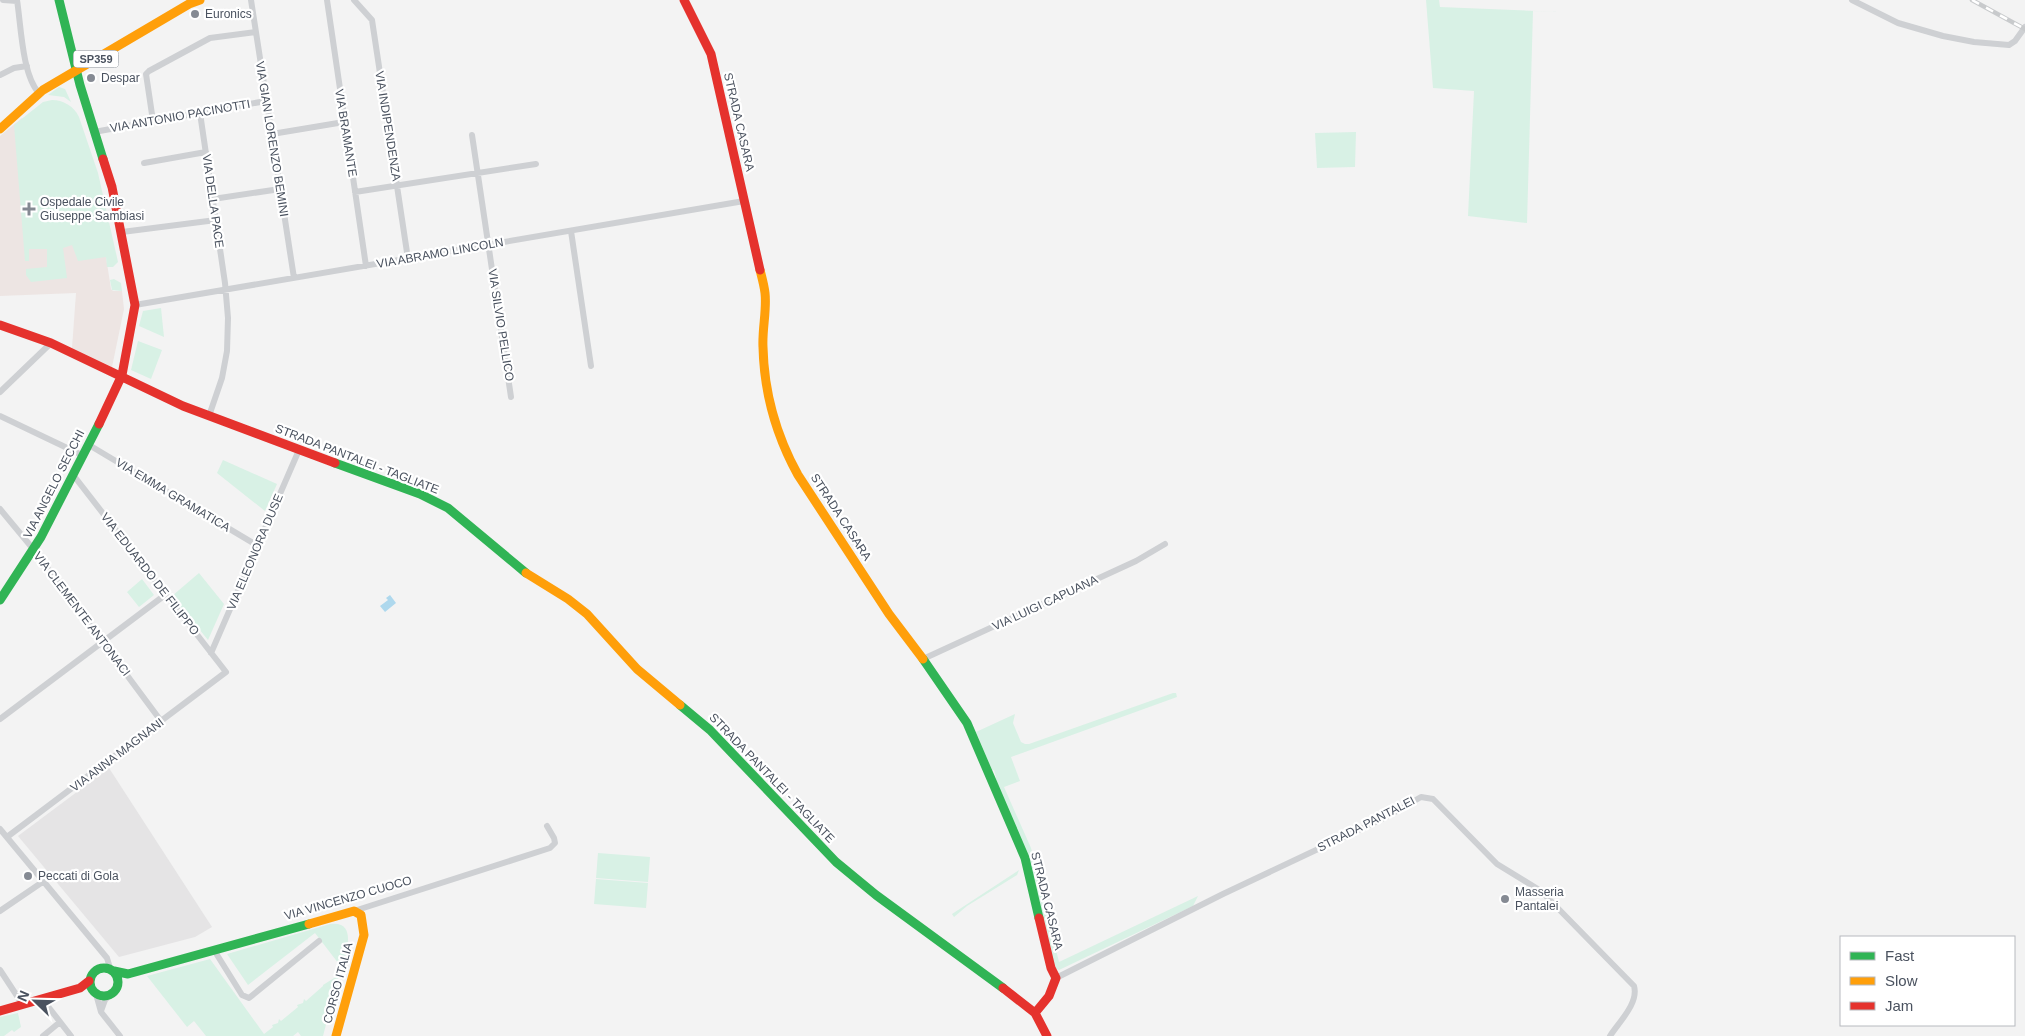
<svg xmlns="http://www.w3.org/2000/svg" width="2025" height="1036" viewBox="0 0 2025 1036" font-family="Arial,sans-serif">
<style>
.education{fill:#e5e4e5}
.medical{fill:#ede5e3}
.green{fill:#d8f1e5}
.water{fill:#aed8ed}
.lines{fill:none;stroke-linecap:round;stroke-linejoin:round}
.street{stroke:#ced0d3;stroke-width:6}
.fast{stroke:#30b455;stroke-width:9}
.slow{stroke:#ff9f0a;stroke-width:9}
.jam{stroke:#e5322d;stroke-width:9}
.rail-casing{stroke:#c8cacc;stroke-width:4.5}
.rail{stroke:#fff;stroke-width:2.5;stroke-dasharray:8;stroke-linecap:butt}
.poi-dot{fill:#858a93;stroke:#fff;stroke-width:2}
.labels{text-anchor:middle;dominant-baseline:central;stroke-width:4.5;stroke-linejoin:round;paint-order:stroke}
.shield{fill:#fff;stroke:#80868f;stroke-width:1}
.shield-label{font-size:11px;font-weight:bold;fill:#4a525f}
.poi-label{font-size:12px;fill:#4a525f;stroke:#fff;text-anchor:start}
.street-label{font-size:12px;fill:#4a525f;stroke:#fff}
</style>
<rect width="100%" height="100%" fill="#f3f3f3"/>
<path class="education" d="M109 768 212 927 195 937 119 957 18 836Z"/>
<path class="medical" d="M22 118 106 257 111 289 113 291H122L124 309 112 367 72 348 76 293 0 296V136Z"/>
<path class="green" d="M1426 0H1439L1440 7 1559 12 1533 11 1527 223 1468 216 1474 91 1433 88Z
M59 87 65 89 71 102 64 97 48 95Z
M52 100C63 100 74 106 79 117L98 173 118 262 113 267H107L106 257 78 261 72 245 63 248 67 278 31 282 26 275V269L47 267V249H29V261H25L14 125 43 102Z
M1356 132 1355 167 1317 168 1315 133Z
M114 279 121 283 122 291 112 290 110 280Z
M161 308 164 337 139 326 143 311Z
M138 341 162 350 151 379 131 370Z
M223 460 277 484 265 511 217 473Z
M199 573 224 604 208 640 172 596Z
M142 579 154 595 139 607 127 592Z
M1173 693H1176L1177 697 1011 757 1020 781 1004 787 1031 848 1059 962 1198 896 1193 906 1059 970 1054 968 1027 856 995 780 996 777 994 770H992L976 732 1015 714 1013 723 1021 742 1025 744H1029Z
M598 853 650 857 648 882 596 878Z
M1019 870 1017 875 967 906 954 917 952 914Z
M596 879 648 883 646 908 594 904Z
M330 924C358 920 346 953 342 968L315 933 248 985 227 954Z
M210 959 264 1034 273 1027 272 1025 278 1023 279 1019 281 1021 298 1007 297 1005 303 1003 304 999 306 1001 323 986V985L339 975 323 1036H301L298 1032 293 1036H206L194 1021 187 1027 147 976Z
M18 1013 21 1027 14 1032 12 1030 4 1036H0V1017Z"/>
<path class="water" d="M390 595 396 603 385 612 380 606 388 600 386 598Z"/>
<g class="lines">
<path class="street" d="M3 0 17 1
M17 0C21 25 22 75 39 93
M251 0 294 278
M327 0 366 266
M354 0 372 20 408 259
M1852 0 1898 23 1943 36 1974 42 2009 45 2015 41 2025 27
M0 75 14 68 27 66
M200 113 225 283 228 318 227 351 222 378 209 416
M153 121 146 74 149 71 210 38 256 32
M94 132 266 101
M272 134 344 122
M472 135 511 397
M144 163 206 152
M355 192 536 164
M213 199 280 189
M571 231 591 366
M122 232 216 220
M135 305 744 201
M0 392 51 343
M0 416 84 456
M89 445 258 546
M0 509 34 550 161 721
M211 653 299 450
M923 659 1136 561 1165 544
M0 719 165 595
M0 829 107 958 110 968
M7 837 226 672 74 476
M0 911 44 881
M354 911 550 848 555 843 554 838 547 826
M214 950 242 995 249 998 319 941
M0 970 23 1005
M1056 978 1223 894 1388 816 1421 797 1433 799 1497 864 1541 891 1634 986C1639 1003 1619 1022 1610 1036
M96 994 101 1012 120 1036
M43 1000 71 1036
M101 1011 105 1000 110 995
M43 1036 60 1022"/>
<path class="fast" d="M59 0 80 85 103 159
M335 463 420 494 448 508 526 573
M0 600 41 537 99 424
M923 659 967 723 1025 858 1039 918
M680 705 710 730 836 862 876 895 1003 988
M90 982a14 14 0 1 1 28 0a14 14 0 1 1-28 0Z
M114 971 128 974 309 924"/>
<path class="slow" d="M0 129 43 90 189 4 200 0
M760 270C762 278 764 285 765 293 767 310 762 329 763 347 764 392 776 435 798 475L889 614 923 659
M526 573 568 599 587 614 637 669 680 705
M309 924 354 911 361 915 364 935 336 1036"/>
<path class="jam" d="M684 0 711 54 760 270
M0 325 51 343 183 406 335 463
M99 424 122 375 135 305 112 187 103 159
M1003 988 1035 1013 1047 1036
M0 1011 80 988 89 981
M1035 1013 1049 996 1056 978 1051 968 1039 918"/>
<defs>
<path id="rail" d="M1972 0 2025 29"/>
</defs>
<use href="#rail" class="rail-casing"/>
<use href="#rail" class="rail"/>
</g>
<g class="poi-dot">
<circle cx="195" cy="14" r="5"/>
<circle cx="91" cy="78" r="5"/>
<path d="M26.5 201.5h5v5h5v5h-5v5h-5v-5h-5v-5h5z"/>
<circle cx="28" cy="876" r="5"/>
<circle cx="1505" cy="899" r="5"/>
</g>
<g class="labels">
<rect class="shield" x="73.5" y="50.5" width="45" height="17" rx="4"/>
<g class="shield-label">
<text x="96" y="59">SP359</text>
</g>
<g class="poi-label">
<text x="205" y="14">Euronics</text>
<text x="101" y="78">Despar</text>
<text x="40" y="202">Ospedale Civile<tspan x="40" dy="14">Giuseppe Sambiasi</tspan></text>
<text x="38" y="876">Peccati di Gola</text>
<text x="1515" y="892">Masseria<tspan x="1515" dy="14">Pantalei</tspan></text>
</g>
<g class="street-label">
<text transform="translate(180 116) rotate(-10)">VIA ANTONIO PACINOTTI</text>
<text transform="translate(739 122) rotate(77)">STRADA CASARA</text>
<text transform="translate(388 126) rotate(81)">VIA INDIPENDENZA</text>
<text transform="translate(346 133) rotate(81)">VIA BRAMANTE</text>
<text transform="translate(272 139) rotate(81)">VIA GIAN LORENZO BEMINI</text>
<text transform="translate(213 201) rotate(82)">VIA DELLA PACE</text>
<text transform="translate(440 253) rotate(-10)">VIA ABRAMO LINCOLN</text>
<text transform="translate(501 325) rotate(81)">VIA SILVIO PELLICO</text>
<text transform="translate(357 459) rotate(21)">STRADA PANTALEI - TAGLIATE</text>
<text transform="translate(54 484) rotate(-63)">VIA ANGELO SECCHI</text>
<text transform="translate(173 495) rotate(31)">VIA EMMA GRAMATICA</text>
<text transform="translate(841 517) rotate(57)">STRADA CASARA</text>
<text transform="translate(255 552) rotate(-67)">VIA ELEONORA DUSE</text>
<text transform="translate(150 574) rotate(52)">VIA EDUARDO DE FILIPPO</text>
<text transform="translate(1045 603) rotate(-25)">VIA LUIGI CAPUANA</text>
<text transform="translate(82 614) rotate(53)">VIA CLEMENTE ANTONACI</text>
<text transform="translate(117 755) rotate(-37)">VIA ANNA MAGNANI</text>
<text transform="translate(772 778) rotate(46)">STRADA PANTALEI - TAGLIATE</text>
<text transform="translate(1366 824) rotate(-27)">STRADA PANTALEI</text>
<text transform="translate(348 898) rotate(-16)">VIA VINCENZO CUOCO</text>
<text transform="translate(1047 901) rotate(76)">STRADA CASARA</text>
<text transform="translate(338 983) rotate(-75)">CORSO ITALIA</text>
</g>
</g>
<rect x="1840" y="936" width="175" height="90" fill="#ffffff" stroke="#b7babf"/>
<rect x="1850" y="952" width="25" height="8" fill="#30b455" stroke="#b7babf"/>
<text x="1885" y="961" font-size="15" fill="#4a525f">Fast</text>
<rect x="1850" y="977" width="25" height="8" fill="#ff9f0a" stroke="#b7babf"/>
<text x="1885" y="986" font-size="15" fill="#4a525f">Slow</text>
<rect x="1850" y="1002" width="25" height="8" fill="#e5322d" stroke="#b7babf"/>
<text x="1885" y="1011" font-size="15" fill="#4a525f">Jam</text>
<g transform="translate(35 1001) rotate(293)" stroke="#ffffff" stroke-width="4" paint-order="stroke">
<path d="M0-4L9 19L0 12L-9 19Z" fill="#4a525f"/>
<text y="-8" font-size="14" font-weight="bold" text-anchor="middle" fill="#4a525f">N</text>
</g>
</svg>
